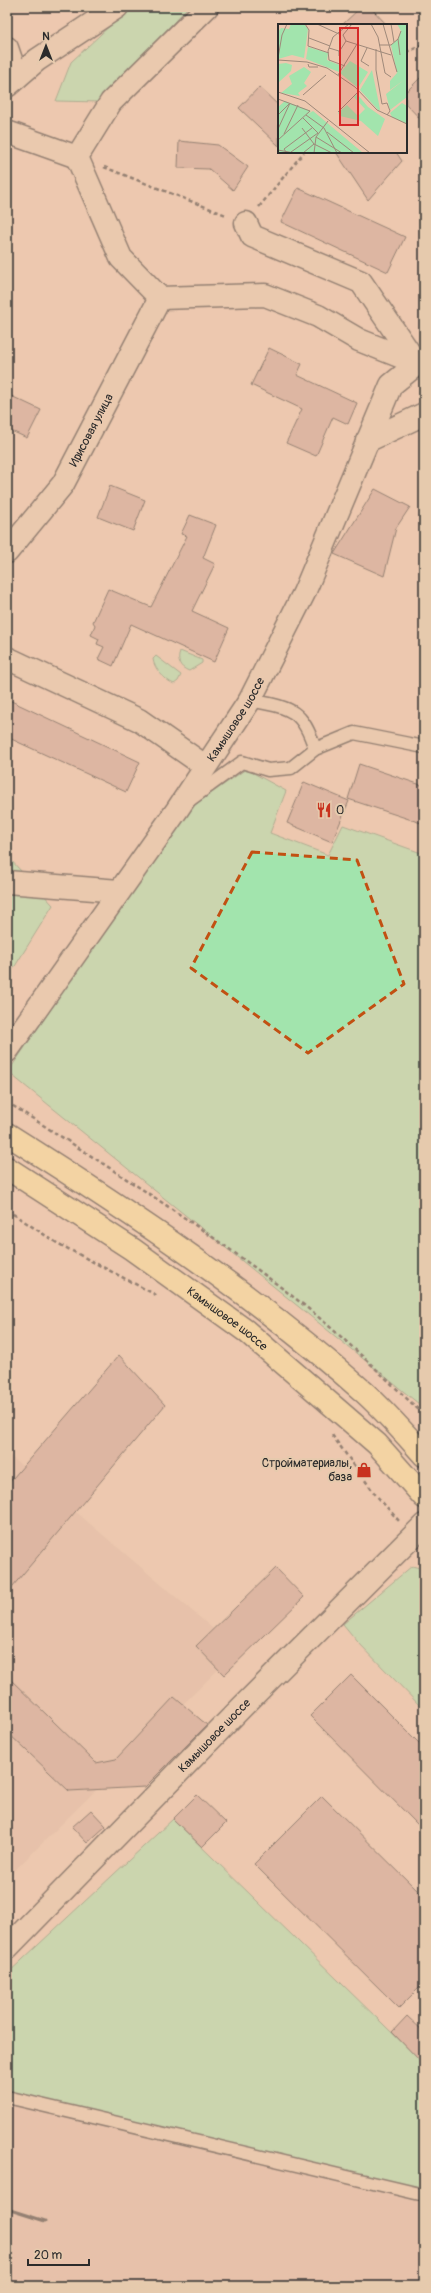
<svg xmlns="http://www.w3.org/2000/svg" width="431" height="2293" viewBox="0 0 431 2293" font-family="Pangolin,sans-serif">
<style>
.built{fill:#dfb9a4}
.green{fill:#a2e4ad;stroke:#66886c}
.building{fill:#cba092;stroke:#2b2b2b}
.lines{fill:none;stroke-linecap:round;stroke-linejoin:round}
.service-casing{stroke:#2b2b2b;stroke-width:15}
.minor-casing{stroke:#2b2b2b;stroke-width:25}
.primary-casing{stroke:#2b2b2b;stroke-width:25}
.path{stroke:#2b2b2b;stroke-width:2.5;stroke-dasharray:4 3;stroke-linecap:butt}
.service{stroke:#e6caad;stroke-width:12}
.minor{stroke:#e6caad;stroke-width:22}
.primary{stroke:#fadf96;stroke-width:22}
.rail{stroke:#2b2b2b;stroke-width:3}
.marked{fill:none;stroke:#c25012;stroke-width:3;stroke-dasharray:8 5;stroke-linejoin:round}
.labels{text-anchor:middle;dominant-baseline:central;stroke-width:4;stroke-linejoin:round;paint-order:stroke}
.street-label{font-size:12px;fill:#2b2b2b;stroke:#e6caad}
.poi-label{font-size:12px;fill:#2b2b2b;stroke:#e6caad;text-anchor:start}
.inset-road{fill:none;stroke:#9f897a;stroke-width:1}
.view{fill:#d62828;fill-opacity:0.15;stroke:#d62828;stroke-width:2}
.inset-edge{fill:none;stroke:#2b2b2b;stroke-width:2}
</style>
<rect width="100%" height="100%" fill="#edc8af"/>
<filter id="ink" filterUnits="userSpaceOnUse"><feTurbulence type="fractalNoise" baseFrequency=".025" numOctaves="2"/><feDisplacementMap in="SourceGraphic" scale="8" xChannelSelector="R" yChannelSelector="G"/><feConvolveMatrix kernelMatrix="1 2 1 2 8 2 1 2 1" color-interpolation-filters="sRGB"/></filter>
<g filter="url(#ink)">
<path class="built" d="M7 1453 238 1650 7 1878Z
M7 2097 424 2195V2286H7Z"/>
<path class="green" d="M130 7H188L100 102 56 101 71 62Z
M180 651 202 660V663L189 671C179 667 177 661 180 651Z
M156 656 181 675 178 681 174 684C165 680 154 669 153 659Z
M246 769 286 791 270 833 328 855 343 825 424 854V1408L8 1072 186 811Z
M7 856 53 905 7 979Z
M412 1566 424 1569V1710L357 1641 343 1624Z
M173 1819 424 2064V2195L7 2097V1974Z"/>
<path class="building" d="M361 7H370L387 25H342Z
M424 74V123L406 104V92Z
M259 87 279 106V146L239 108Z
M179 141 218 145 248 167 233 190 209 169 178 168Z
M336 152H396L402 161 368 200Z
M298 188 405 237 388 272 281 222Z
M269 348 302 364 297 375 357 403 348 424 333 417 316 456 286 443 302 409 251 385Z
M7 394 41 410 27 438 7 429Z
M110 486 145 500 133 531 98 517Z
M375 489 410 507 396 528 384 576 334 554Z
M190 515 216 525 203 558 215 564 192 611 229 628 214 662 131 624 113 666 98 659 104 647 97 644 99 639 91 635 95 625 93 622 108 589 151 607 187 536 181 534Z
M7 699 140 762 126 792 7 737Z
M359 764 424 786V824L348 799Z
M304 782 349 801 332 842 287 823Z
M119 1355 165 1405 7 1593V1485Z
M276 1568 304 1597 224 1675 196 1646Z
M351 1675 424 1748V1831L310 1716Z
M7 1676 96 1763 116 1759 174 1697 207 1725 145 1787 69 1791 7 1732Z
M197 1795 226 1823 202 1847 173 1819Z
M322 1796 424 1897V1983L399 2008 254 1864Z
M91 1810 106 1826 87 1843 72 1827Z
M407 2016 424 2032V2065L392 2032Z"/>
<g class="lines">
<defs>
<path id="service" d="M250 700C290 708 302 708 315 749
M190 800 242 762 268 770 291 768 315 749 354 733 424 747
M7 2097 424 2195"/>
<g id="minor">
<path d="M207 7 111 102 77 157 121 258 160 298 265 295 318 316 359 340 424 366"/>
<path d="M7 48 17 77"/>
<path d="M7 86 37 60 117 7"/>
<path d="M7 132 77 157"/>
<path d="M246 223 252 236 361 282 417 364"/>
<path d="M367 441 424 414"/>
<path id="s1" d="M7 552 63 484 160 298"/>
<path d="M7 658 139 720 205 766"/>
<path d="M7 882 119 891"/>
<path id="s2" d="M7 1051 177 810 250 700 304 593 391 385 417 364"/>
<path id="s3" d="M7 1948 242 1707 424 1525"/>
</g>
<g id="primary">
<path d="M7 1134C132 1213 255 1295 365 1393 386 1412 405 1434 424 1455"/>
<path id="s4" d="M7 1168 132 1249 246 1331 377 1444 424 1497"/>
</g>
</defs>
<use href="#service" class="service-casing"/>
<use href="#minor" class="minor-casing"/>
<use href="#primary" class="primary-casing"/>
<path class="path" d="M406 52 424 45
M104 167 226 215
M259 207 304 152
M7 1102C102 1163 198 1223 287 1292 336 1329 380 1373 424 1415
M7 1210 57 1243 158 1296
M332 1435 375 1494 399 1521"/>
<use href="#service" class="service"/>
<use href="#minor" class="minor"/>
<use href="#primary" class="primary"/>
<path class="rail" d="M7 2209 45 2221"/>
</g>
</g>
<path d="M0 0H431V2293H0ZM252 852 357 860 404 984 308 1053 191 968Z" fill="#edc8af" fill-opacity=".55" fill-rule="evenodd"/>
<path class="marked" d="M252 852 357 860 404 984 308 1053 191 968Z"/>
<defs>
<symbol id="restaurant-bare" viewBox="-9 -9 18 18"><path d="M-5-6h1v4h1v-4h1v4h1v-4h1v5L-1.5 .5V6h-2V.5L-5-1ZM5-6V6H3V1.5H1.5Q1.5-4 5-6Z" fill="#c8321e" stroke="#e6caad" stroke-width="2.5" paint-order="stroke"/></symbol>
<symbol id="shop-bare" viewBox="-9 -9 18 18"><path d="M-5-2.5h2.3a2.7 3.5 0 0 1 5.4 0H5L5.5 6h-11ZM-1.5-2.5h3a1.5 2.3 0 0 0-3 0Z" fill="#c8321e" stroke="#e6caad" stroke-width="2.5" paint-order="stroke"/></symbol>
</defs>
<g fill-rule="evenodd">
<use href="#restaurant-bare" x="313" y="799" width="22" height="22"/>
<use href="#shop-bare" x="353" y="1459" width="22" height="22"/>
</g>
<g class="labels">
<g class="street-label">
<text stroke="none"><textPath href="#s1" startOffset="149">Ирисовая улица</textPath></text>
<text stroke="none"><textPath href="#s2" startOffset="403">Камышовое шоссе</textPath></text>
<text stroke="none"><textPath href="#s4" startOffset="267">Камышовое шоссе</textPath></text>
<text stroke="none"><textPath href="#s3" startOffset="297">Камышовое шоссе</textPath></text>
</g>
<g class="poi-label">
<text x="336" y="810">0</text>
<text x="352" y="1463" text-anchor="end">Стройматериалы,<tspan x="352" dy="14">база</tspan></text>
</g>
</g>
<g transform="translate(278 24)">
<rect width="129" height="129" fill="#edc8af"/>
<path d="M13 0H26L30 5 26 34 14 31 0 35V8L3 4 11 5ZM119 0H129V73L112 86 108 70 126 56 112 66V57L119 49 113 21 120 15 123 7ZM30 23 50 29 49 36 64 42 61 48 28 35ZM72 37 90 48 80 64 62 49ZM8 39 14 41 13 47 1 58 0 40ZM26 43 33 48 26 59 29 62 20 69 22 72 3 69 14 60 11 52ZM94 46 102 85 101 87 82 66ZM79 70 90 83 107 95 100 112 83 97 62 92 60 89 69 81 80 92 87 85 76 73ZM7 77 33 87 30 90 35 87 85 129H0V83ZM124 79 129 82V100L114 93 112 89Z" fill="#a2e4ad"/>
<path class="inset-road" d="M27 0 31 6 30 22 51 29M39 0 61 10M74 0 65 11 68 17 113 31M93 0 100 13 107 49 113 53M105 0 119 48M113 0 116 18M31 14 52 22M101 21H113L120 15M51 24 61 27V32M89 24 83 37 91 42M98 25V46L104 80 109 79 112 87 109 91M61 28 68 17M122 31 120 15 123 7M0 34 4 11 9 0M0 36 29 38 49 44 77 63 99 86 129 100M30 40 31 43H40M67 42 51 36 50 27 55 13 71 0 73 2M60 51 79 20M0 68 27 77 92 129M25 71 48 51M0 75 32 87 0 116M60 88 80 68M0 91 11 80M28 91 46 104 59 129M24 104 36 120 54 129M0 105 12 79M49 108 76 129M6 110 20 81M38 113 64 129M0 126 16 129M8 128 6 125 34 104M13 128 40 109 25 94M25 129 36 120M36 129 38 113 50 97"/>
<path class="view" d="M62 4H80V101H62Z"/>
<rect width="129" height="129" class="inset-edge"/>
</g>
<rect width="431" height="2293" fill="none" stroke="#e6caad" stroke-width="24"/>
<rect x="12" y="12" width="407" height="2269" fill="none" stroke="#2b2b2b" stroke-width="1.5" filter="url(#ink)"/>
<g transform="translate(46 46)" stroke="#e6caad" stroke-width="3" paint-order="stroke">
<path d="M0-3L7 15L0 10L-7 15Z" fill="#2b2b2b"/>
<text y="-6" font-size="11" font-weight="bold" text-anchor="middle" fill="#2b2b2b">N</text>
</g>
<path d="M28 2259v6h61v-6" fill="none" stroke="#2b2b2b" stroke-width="2"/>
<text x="34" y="2259" font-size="12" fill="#2b2b2b" stroke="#e6caad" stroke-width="3" paint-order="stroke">20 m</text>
</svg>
